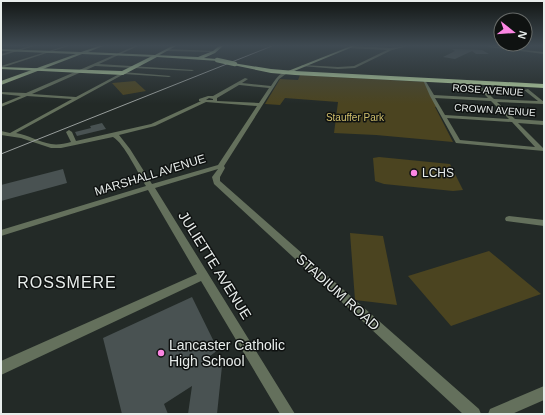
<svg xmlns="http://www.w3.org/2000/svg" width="545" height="415" viewBox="0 0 545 415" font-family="Helvetica,sans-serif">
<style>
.green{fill:#4b4420}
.building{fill:#495252}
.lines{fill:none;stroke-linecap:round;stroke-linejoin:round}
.minor{fill:#64705c;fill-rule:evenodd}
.major{fill:#a0b88d;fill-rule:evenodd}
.highway{fill:#b7d4a1;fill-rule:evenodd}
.rail{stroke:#989e9c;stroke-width:1}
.highway-bridge{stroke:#b7d4a1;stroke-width:4.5}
.poi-dot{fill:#fc86e3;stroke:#0f1211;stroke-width:1.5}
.labels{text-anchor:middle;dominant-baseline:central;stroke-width:3;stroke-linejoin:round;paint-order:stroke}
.far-street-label{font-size:10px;fill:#e8edeb;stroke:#0f1211}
.far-park-label{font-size:10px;fill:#d1bf6c;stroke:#0f1211}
.poi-label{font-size:12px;fill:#e8edeb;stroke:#0f1211;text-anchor:start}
.street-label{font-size:12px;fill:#e8edeb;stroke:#0f1211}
.near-street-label{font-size:14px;fill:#e8edeb;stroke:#0f1211}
.near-poi-label{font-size:14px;fill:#e8edeb;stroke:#0f1211;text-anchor:start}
.near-neighbourhood-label{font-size:16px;letter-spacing:1px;fill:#e8edeb;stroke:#0f1211}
</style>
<rect width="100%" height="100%" fill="#232a27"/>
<path class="green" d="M300 75 425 82 439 107H435L453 142 376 135 334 133 338 102 285 98 280 105 265 104 280 79 298 80Z
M135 81 146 91 123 95 112 83Z
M379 157 450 164 463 190 453 191 384 184 375 181 373 158Z
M350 233 383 236 397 305 355 300Z
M489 251 541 294 451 326 408 276Z"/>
<path class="building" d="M452 49 482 50 489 54H476L472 51 455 59 443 57 455 51Z
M102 123 106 129 77 136 75 132 91 128 90 126Z
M63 169 67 183 1 201V185Z
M192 297 218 350 210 356 212 366H222L217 414H188L192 386 164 404 168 414H122L103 338Z"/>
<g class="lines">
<path class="minor" d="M31 46H34L1 56V54Z
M65 46H68L1 68V66Z
M135 46H138L99 64 194 70 192 71 95 66 32 94 76 97 123 72 171 76 169 77 124 74 16 133C28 135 39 142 51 144 57 145 64 144 71 142L66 132 69 130 72 132 76 141 151 124 201 101H199V99L208 96H213L245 78 248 79 242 83 271 86C275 80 279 73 286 72V74L279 79 224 166 225 168 220 177V181L479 409 481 414H463L214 184 212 177 218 169 155 188 295 414H280L201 281 1 375V361L197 274 148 190 1 236V230L146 186C139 175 124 143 113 137L61 148H51L21 138 1 135V131L10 133 72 99 27 96 1 107V104L21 96 1 94V92L26 93ZM239 85H240L269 88 259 103 217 101V98ZM209 98 213 99V100H206ZM206 102 257 106 218 165 152 184 130 149 119 135 155 126Z
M350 46 391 48 408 46 392 50 355 68 338 69 301 66 303 65 338 67 354 66 387 50 349 48Z
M488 46 544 52V54L489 47Z
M167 49 214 51 216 52 166 51Z
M423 80H425L434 95 488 98 475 84 476 82 494 99 538 101 524 90 528 89 544 102V104L497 102 515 119 544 121V125L518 123 544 149V151L456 143 430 96ZM435 98 491 101 509 119 445 115ZM447 118 512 122 535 147 460 140Z
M509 216 544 220V226L506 221 505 219 506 217Z
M544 386V400L512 414H488L490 409Z"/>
<path class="major" d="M99 46H103L88 52 155 55 172 46H176L156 57 82 54 1 85V81L76 54 1 51V49L81 52Z
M351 46H355L287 74 283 73Z"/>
<path class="highway" d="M219 46H223L215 53 204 58 217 59 219 61 157 57 123 75 1 69V67L122 71 154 55 198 57 213 51Z
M233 63 271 69 295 71 544 84V88L295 75 271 73 233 65Z"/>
<path class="rail" d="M1 154 272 46"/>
<path class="highway-bridge" d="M217 60 235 64"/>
</g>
<linearGradient id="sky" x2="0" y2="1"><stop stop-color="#131715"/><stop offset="0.44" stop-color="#3f4a52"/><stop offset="1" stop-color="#3f4a52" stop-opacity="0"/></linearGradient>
<rect width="545" height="104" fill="url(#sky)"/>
<g class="poi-dot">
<circle cx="414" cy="173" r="4"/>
<circle cx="161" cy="353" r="4"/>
</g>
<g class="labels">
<g class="far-street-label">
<text transform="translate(488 90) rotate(4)">ROSE AVENUE</text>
<text transform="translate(495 110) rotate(4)">CROWN AVENUE</text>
</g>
<g class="far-park-label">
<text x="355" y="117">Stauffer Park</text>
</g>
<g class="poi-label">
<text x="422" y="173">LCHS</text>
</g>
<g class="street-label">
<text transform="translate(150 175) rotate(-17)">MARSHALL AVENUE</text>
</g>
<g class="near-street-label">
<text transform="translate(215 265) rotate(58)">JULIETTE AVENUE</text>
<text transform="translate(338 292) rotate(42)">STADIUM ROAD</text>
</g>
<g class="near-poi-label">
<text x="169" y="345">Lancaster Catholic<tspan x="169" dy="16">High School</tspan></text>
</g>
<g class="near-neighbourhood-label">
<text x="67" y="282">ROSSMERE</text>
</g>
</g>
<rect width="545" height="415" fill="none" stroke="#e8edeb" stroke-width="4"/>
<g transform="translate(513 32) rotate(107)"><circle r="19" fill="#0f1211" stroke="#666a68"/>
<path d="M0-3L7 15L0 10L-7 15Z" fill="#fc86e3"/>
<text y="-6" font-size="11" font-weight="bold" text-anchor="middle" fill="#e8edeb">N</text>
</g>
</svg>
